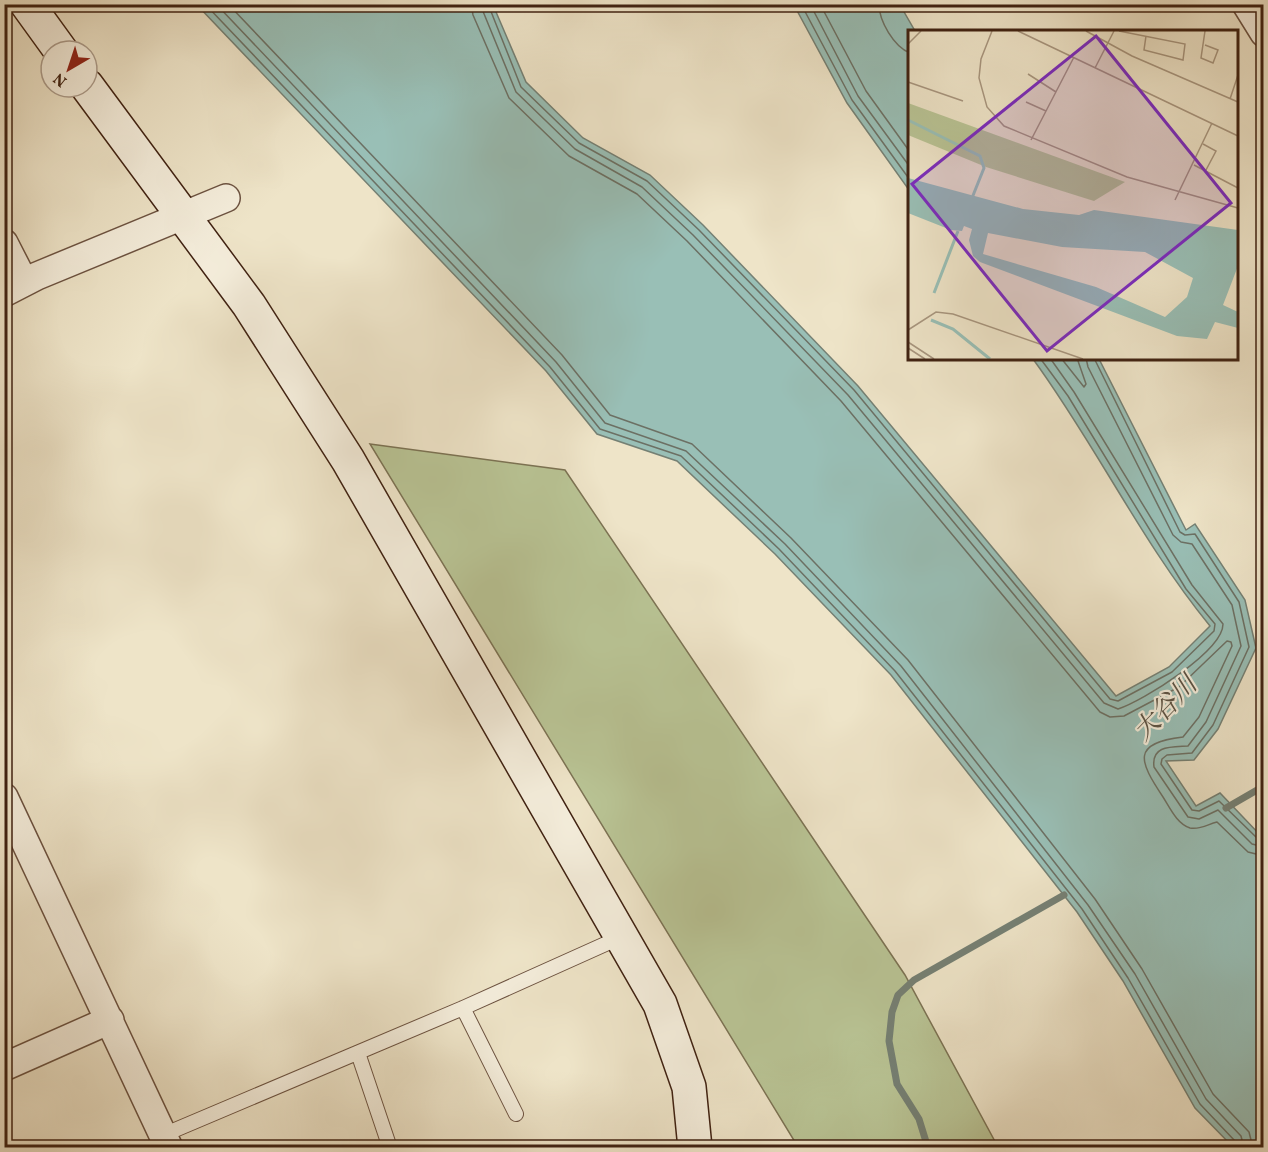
<svg xmlns="http://www.w3.org/2000/svg" width="1268" height="1152" viewBox="0 0 1268 1152" font-family="Vollkorn,'Noto Serif JP',serif">
<style>
.green{fill:#b9c495;stroke:#7c7354;stroke-width:1.5}
.water{fill:#99bfb6;stroke:#758074;stroke-width:1.5}
.lines{fill:none;stroke-linecap:round;stroke-linejoin:round}
.shore{stroke:#6c7064;stroke-width:1.5}
.stream{stroke:#758074;stroke-width:7}
.lane-casing{stroke:#6c5240;stroke-width:16}
.street-casing{stroke:#6c5240;stroke-width:30}
.secondary-casing{stroke:#402212;stroke-width:36}
.lane{stroke:#f4eddb;stroke-width:14}
.street{stroke:#f4eddb;stroke-width:27}
.secondary{stroke:#f4eddb;stroke-width:33}
.labels{text-anchor:middle;dominant-baseline:central;stroke-width:4.5;stroke-linejoin:round;paint-order:stroke}
.water-label{font-size:26px;font-style:italic;fill:#5b5143;stroke:#f4eddb}
.inset-river{fill:none;stroke:#99bfb6;stroke-width:3}
.inset-road{fill:none;stroke:#a8967f;stroke-width:1.5}
.view{fill:#7b2cbf;fill-opacity:0.15;stroke:#7b2cbf;stroke-width:3}
.inset-edge{fill:none;stroke:#402212;stroke-width:3}
</style>
<rect width="100%" height="100%" fill="#eee4c8"/>
<filter id="stains"><feTurbulence type="fractalNoise" baseFrequency=".00333" numOctaves="4"/><feColorMatrix values="0 0 0 0 .2 0 0 0 0 .09 0 0 0 0 .02 0 0 0 .5 -.17"/></filter>
<radialGradient id="worn" r=".72"><stop offset=".6" stop-color="#630" stop-opacity="0"/><stop offset="1" stop-color="#630" stop-opacity=".3"/></radialGradient>
<path class="green" d="M370 444 565 470 905 975 998 1147H798Z"/>
<path class="water" d="M197 5H493L526 82 583 138 650 175 703 225 858 386 1116 696 1169 667 1210 626C1142 543 1096 445 1033 359H1099L1186 530 1195 524 1245 600 1256 648 1218 729 1194 760 1166 761 1196 806 1220 793 1263 838V1147H1233L1195 1108 1123 981 1077 912 891 675 775 554 677 461 597 434 546 371Z
M794 5H900L915 31 910 32 909 190 847 103Z"/>
<g class="lines">
<path class="shore" d="M205 4 550 367 600 429 681 456 779 549 895 671 1082 909 1128 978 1200 1104 1235 1141 1237 1148
M216 4 556 362 605 423 686 451 785 544 901 666 1088 905 1135 974 1206 1099 1241 1136 1244 1148
M228 4 562 355 610 415 692 444 791 538 908 660 1095 899 1142 969 1213 1094 1249 1132 1253 1148
M471 4 473 15 509 98 569 156 637 194 687 241 841 401 1100 712 1110 717 1124 716 1179 687 1227 641 1231 642 1232 646 1199 717 1183 737C1131 743 1139 761 1163 797 1170 808 1177 824 1190 828 1201 830 1208 824 1217 822L1248 852 1264 856
M480 4 516 92 575 149 642 187 693 235 848 395 1104 703 1118 709C1143 701 1223 651 1223 624L1192 585 1074 392 1050 358
M488 4 521 87 579 143 647 181 699 230 854 390 1110 699 1118 701 1172 672 1214 631 1215 624 1186 589 1068 396 1040 358
M801 4 852 100 910 180
M810 4 858 96 910 167
M820 4 866 91 910 152
M879 4C879 21 894 47 910 53
M1061 358 1084 387 1086 384 1077 358
M1086 358 1088 367 1173 535 1181 542 1192 544 1232 605 1241 646 1206 722 1188 746C1172 747 1151 745 1154 767L1188 817 1199 819 1218 810 1252 844 1264 847
M1094 358 1180 532 1185 535 1195 534 1239 602 1249 647 1213 725 1192 753 1167 755 1162 759 1161 764 1192 810 1199 811 1219 801 1257 838 1264 840"/>
<path class="stream" d="M1226 808 1264 786
M928 1148 919 1119 897 1084 889 1041 892 1012 898 995 914 980 1064 895"/>
<defs>
<path id="lane" d="M463 1008 516 1114
M358 1053 390 1148
M163 1135 463 1008 621 937"/>
<path id="street" d="M1246 4 1264 33
M4 243 24 282
M4 293 37 276 226 198
M4 797 169 1148
M4 1067 110 1020"/>
<path id="secondary" d="M27 4 61 51
M87 86 249 305 348 460 660 1004 689 1087 695 1148"/>
</defs>
<use href="#lane" class="lane-casing"/>
<use href="#street" class="street-casing"/>
<use href="#secondary" class="secondary-casing"/>
<use href="#lane" class="lane"/>
<use href="#street" class="street"/>
<use href="#secondary" class="secondary"/>
</g>
<g class="labels">
<g class="water-label">
<text transform="translate(1166 709) rotate(-46)">大谷川</text>
</g>
</g>
<g transform="translate(908 30)">
<rect width="330" height="330" fill="#eee4c8"/>
<path d="M0 73 88 105 217 152 186 171 78 137 0 105Z" fill="#b9c495"/>
<path d="M0 148 115 179 171 185 186 180 330 200V236L315 275 330 282V298L307 292 299 309 269 306 72 232 65 226 61 210 64 199 56 196 54 201 43 200 0 183ZM80 203 154 217 237 222 285 248 279 267 257 287 188 257 75 224Z" fill="#99bfb6" fill-rule="evenodd"/>
<path class="inset-river" d="M0 90 72 126 76 138 64 168M26 263 50 201M23 290 45 299 82 329"/>
<path class="inset-road" d="M84 1 73 29 71 48 79 77 96 96 219 147 330 178M110 1 330 106M178 1 224 26 330 72M211 1 277 14 275 30 236 20 238 6M297 1 293 28 305 33 310 20 297 15M0 14 13 1M187 38 206 1M120 44 148 62M0 52 55 71M322 69 330 45M118 72 138 81M123 110 166 27M295 114 308 121 298 140M286 135 330 158M267 170 304 93M0 300 28 282 45 284 175 329M0 312 26 329M0 318 17 329"/>
<path class="view" d="M188 6 323 173 139 321 4 154Z"/>
<rect width="330" height="330" class="inset-edge"/>
</g>
<rect width="1268" height="1152" fill="none" stroke="#eee4c8" stroke-width="24"/>
<rect x="6" y="6" width="1256" height="1140" fill="none" stroke="#402212" stroke-width="3"/>
<rect x="12" y="12" width="1244" height="1128" fill="none" stroke="#402212" stroke-width="1.5"/>
<g transform="translate(69 69) rotate(219)"><circle r="28" fill="#f4eddb" stroke="#ac9c8b" stroke-width="1.5"/>
<path d="M0-4.5L10 22L0 15L-10 22Z" fill="#8f2418"/>
<text y="-9" font-size="16" font-weight="bold" text-anchor="middle" fill="#402212">N</text>
</g>
<rect width="100%" height="100%" filter="url(#stains)"/>
<rect width="100%" height="100%" fill="url(#worn)"/>
</svg>
